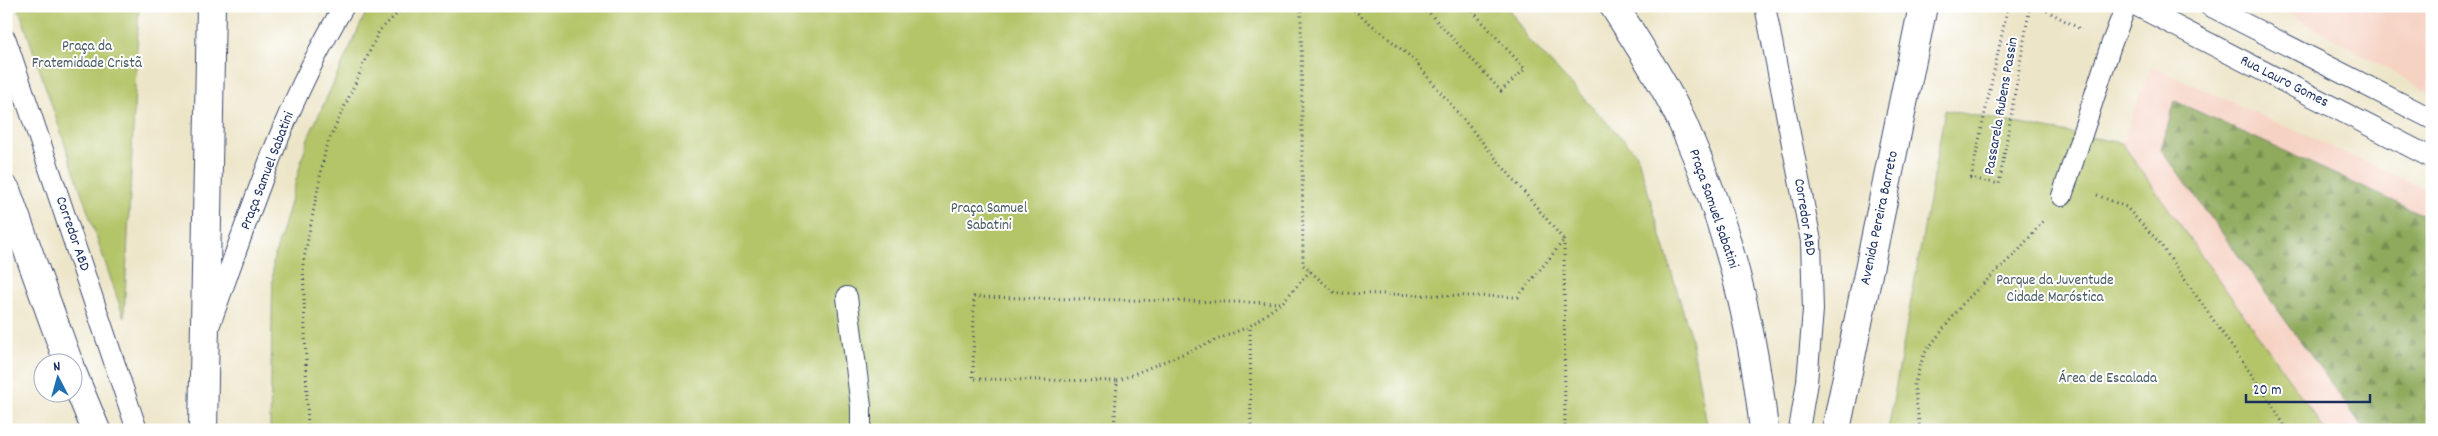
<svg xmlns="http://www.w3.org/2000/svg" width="2438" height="436" viewBox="0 0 2438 436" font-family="Dekko,sans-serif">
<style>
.built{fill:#f6d2c3}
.green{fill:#b4c467;stroke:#687a62}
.forest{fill:url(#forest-firs);stroke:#556c5d}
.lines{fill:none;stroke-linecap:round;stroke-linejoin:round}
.service-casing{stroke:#3a4a6e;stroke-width:22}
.primary-casing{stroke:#3a4a6e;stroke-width:30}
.path{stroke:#3a4a6e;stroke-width:3;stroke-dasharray:1 4;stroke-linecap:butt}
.service{stroke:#fff;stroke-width:20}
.primary{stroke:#fff;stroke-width:28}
.labels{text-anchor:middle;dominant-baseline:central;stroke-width:4;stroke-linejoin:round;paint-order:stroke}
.park-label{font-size:15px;fill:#495c61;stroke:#fff}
.street-label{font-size:15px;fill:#1b2f5e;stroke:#fff}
</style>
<defs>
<pattern id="forest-firs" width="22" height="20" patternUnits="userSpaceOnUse" patternTransform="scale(1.25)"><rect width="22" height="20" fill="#8faa5c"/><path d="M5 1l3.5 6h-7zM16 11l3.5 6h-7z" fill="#748b4f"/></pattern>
</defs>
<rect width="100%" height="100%" fill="#fff"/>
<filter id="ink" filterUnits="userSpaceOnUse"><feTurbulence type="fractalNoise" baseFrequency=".02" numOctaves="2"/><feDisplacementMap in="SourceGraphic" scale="10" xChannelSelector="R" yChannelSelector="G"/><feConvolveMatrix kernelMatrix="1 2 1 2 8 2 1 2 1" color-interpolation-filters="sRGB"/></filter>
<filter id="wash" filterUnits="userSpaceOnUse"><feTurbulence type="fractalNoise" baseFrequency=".0096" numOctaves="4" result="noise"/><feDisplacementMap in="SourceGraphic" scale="20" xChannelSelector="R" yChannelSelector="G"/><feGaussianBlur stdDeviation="1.12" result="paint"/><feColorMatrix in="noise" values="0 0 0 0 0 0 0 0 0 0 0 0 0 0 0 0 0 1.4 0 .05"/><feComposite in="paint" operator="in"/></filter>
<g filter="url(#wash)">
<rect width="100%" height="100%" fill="#ede5c8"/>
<path class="built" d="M2276 6H2432V94Z
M2151 66 2432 192V430H2325L2122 143Z"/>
<path class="green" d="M18 6H139L124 318Z
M369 6H1507L1529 40 1637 154 1691 338 1708 430H270L273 262 308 138Z
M1945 110 2122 143 2325 430H1888Z"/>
<path class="forest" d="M2175 101 2432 219V430H2365L2161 149Z"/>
</g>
<g filter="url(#ink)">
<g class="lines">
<defs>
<path id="service" d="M1765 6 1811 241 1813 310 1807 382 1799 430
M2137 6 2432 158
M2210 6 2432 119
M6 40 137 430
M2062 196 2111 45 2126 6
M847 297 861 406V430
M210 324C249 216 284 105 344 6"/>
<path id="primary" d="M1614 6C1638 44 1664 83 1683 124 1726 220 1753 325 1764 430
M6 190 69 364
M72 372 96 430
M203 430 211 6
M1836 430 1923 6"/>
</defs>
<use href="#service" class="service-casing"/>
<use href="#primary" class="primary-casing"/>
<path class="path" d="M1303 6 1301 9 1303 265 1335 293 1518 297 1564 240 1412 58 1349 6
M1423 6 1501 91 1525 69 1468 6
M2008 6 1971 178 1999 184 2030 6
M2038 6 2082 30
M2097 195 2126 207 2158 241 2272 404 2287 430
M1564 240 1565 430
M1117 381 1250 326
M308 430 303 264 326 147 379 31 405 6
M1114 430 1117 381 973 379 974 297 1282 303 1310 271
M1251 430 1250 326 1281 303
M1920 430 1914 385 1924 354 1965 301 2019 250 2043 221"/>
<use href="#service" class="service"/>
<use href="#primary" class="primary"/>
</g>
</g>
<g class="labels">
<g class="park-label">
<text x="87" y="47">Praça da<tspan x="87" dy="17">Fratemidade Cristã</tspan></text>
<text x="989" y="209">Praça Samuel<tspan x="989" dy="17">Sabatini</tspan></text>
<text x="2055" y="281">Parque da Juventude<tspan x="2055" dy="17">Cidade Maróstica</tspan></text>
<text x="2108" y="379">Área de Escalada</text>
</g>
<g class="street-label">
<text transform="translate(2284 82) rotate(27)">Rua Lauro Gomes</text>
<text transform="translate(2002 106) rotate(-80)">Passarela Rubens Passin</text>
<text transform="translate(268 171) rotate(-69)">Praça Samuel Sabatini</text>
<text transform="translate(1713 209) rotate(71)">Praça Samuel Sabatini</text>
<text transform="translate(1804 217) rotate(81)">Corredor ABD</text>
<text transform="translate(1880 218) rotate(-78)">Avenida Pereira Barreto</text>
<text transform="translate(72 234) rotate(71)">Corredor ABD</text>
</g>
</g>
<rect width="2438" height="436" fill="none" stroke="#fff" stroke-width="25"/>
<g transform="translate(58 378) rotate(354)"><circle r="24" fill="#ffffff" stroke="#a4acbf"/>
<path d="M0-4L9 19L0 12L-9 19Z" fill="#1f6fb2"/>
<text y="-8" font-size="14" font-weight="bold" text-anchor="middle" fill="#1b2f5e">N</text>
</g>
<path d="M2246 394v8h124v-8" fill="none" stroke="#1b2f5e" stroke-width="2.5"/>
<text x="2253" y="394" font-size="15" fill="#1b2f5e" stroke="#ffffff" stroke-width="4" paint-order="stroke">20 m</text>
</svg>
